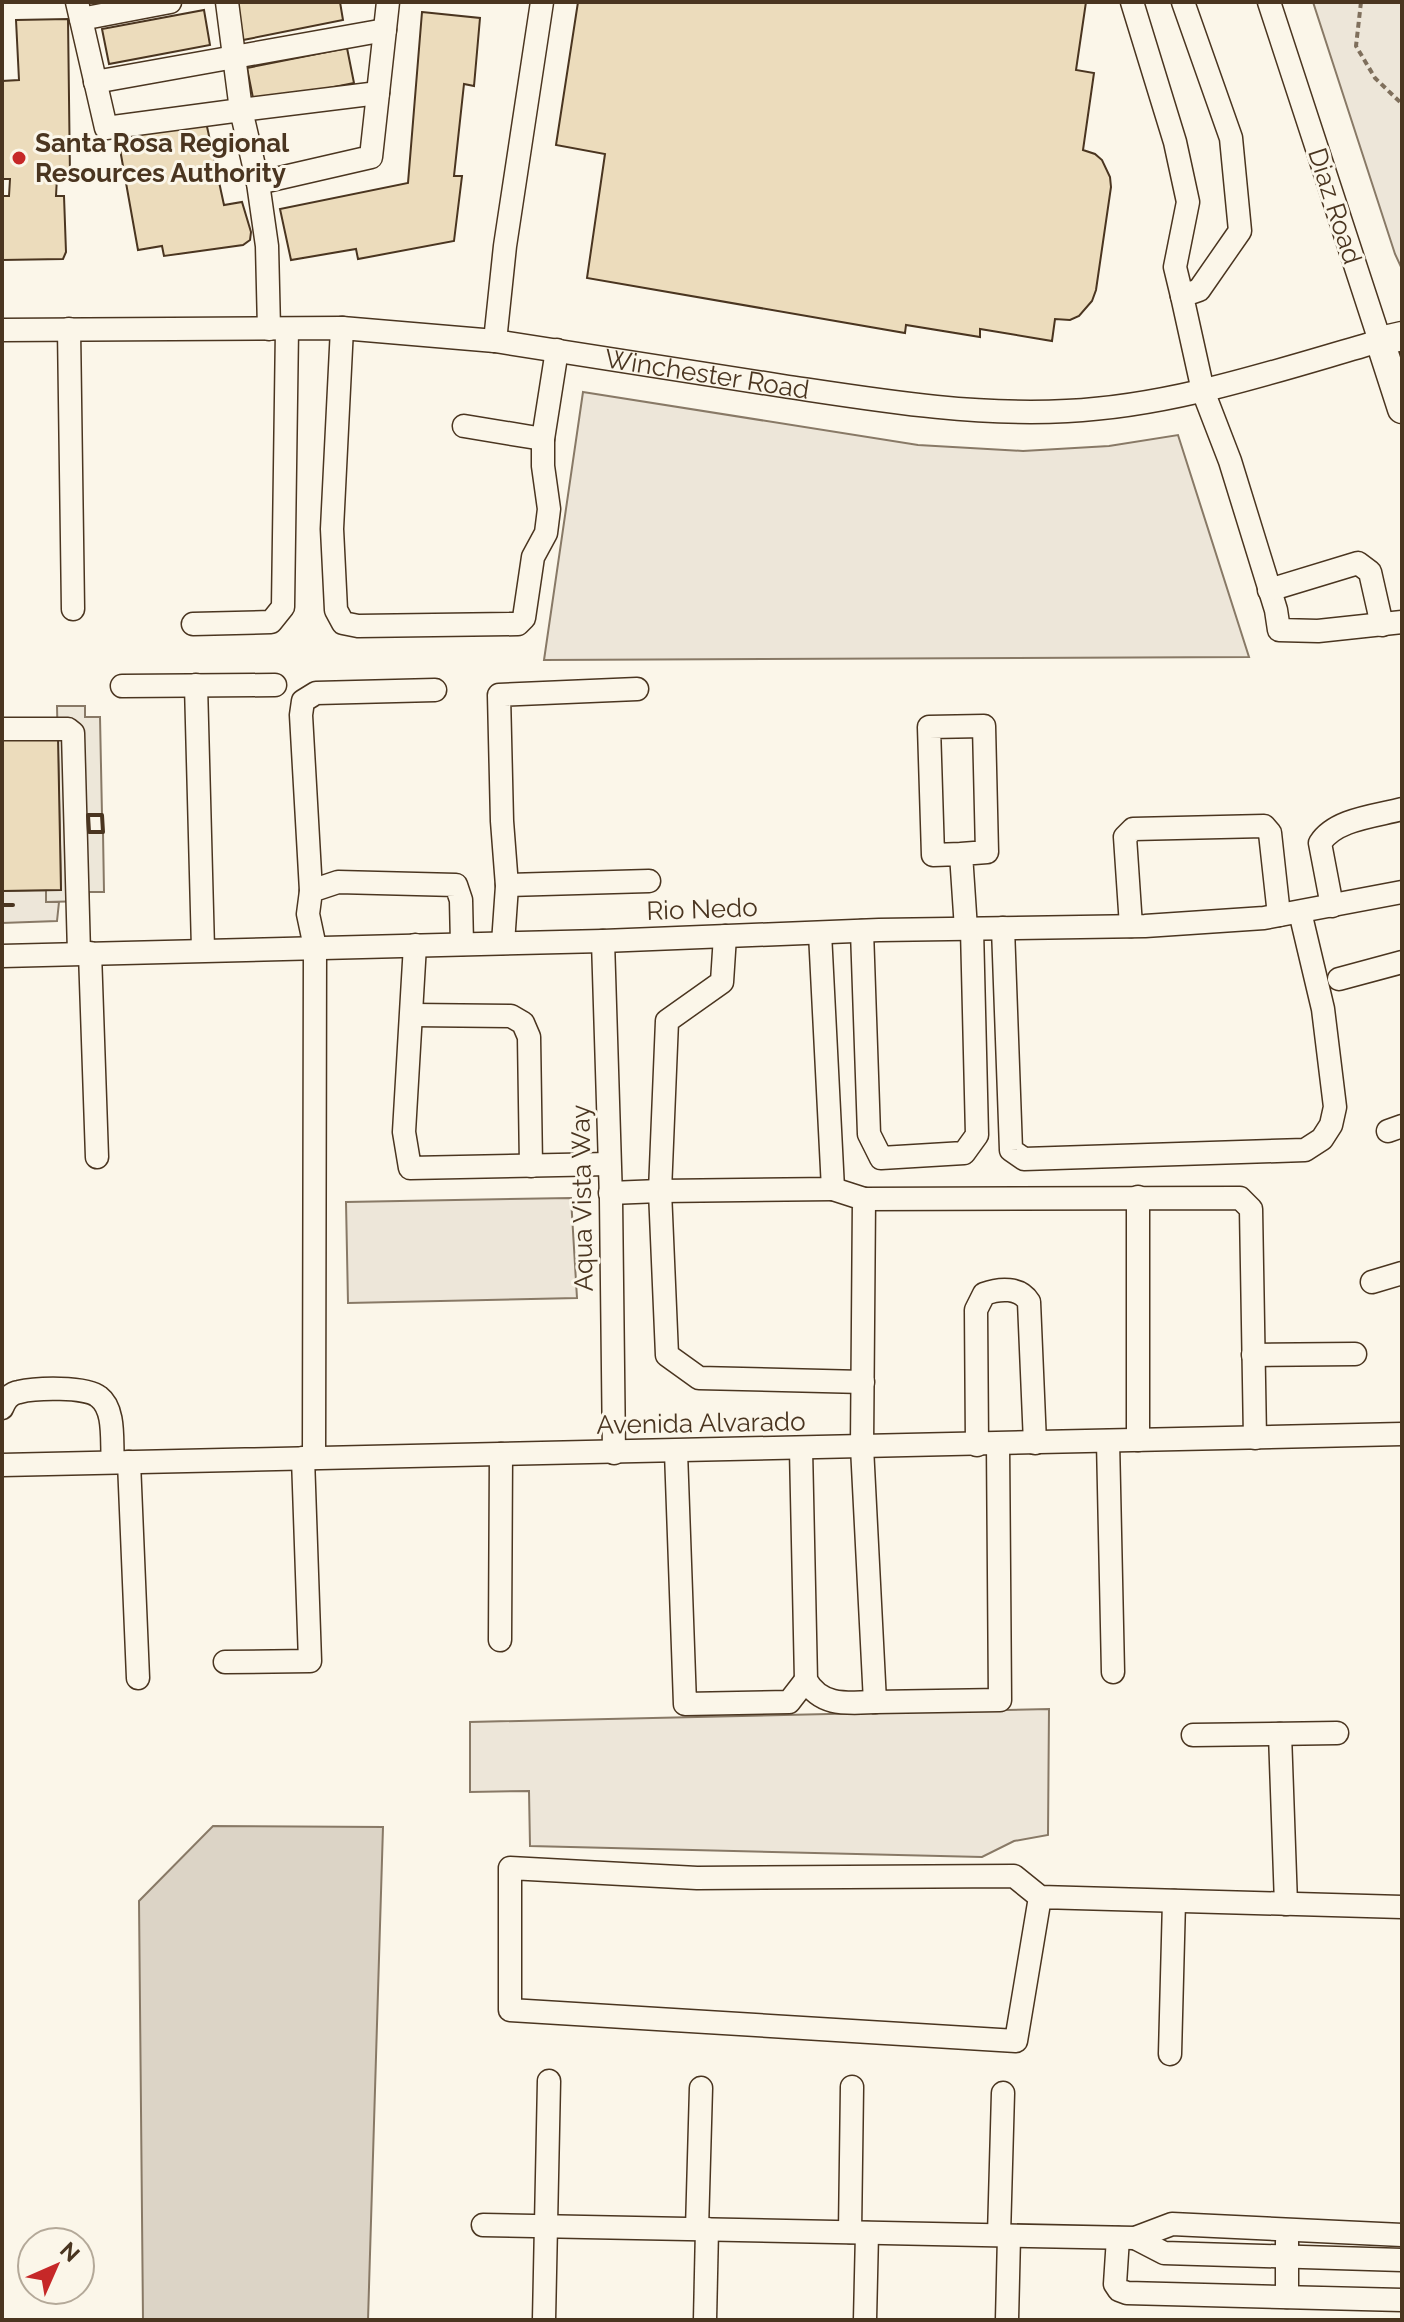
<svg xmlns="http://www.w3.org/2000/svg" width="1404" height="2322" viewBox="0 0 1404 2322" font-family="Raleway,sans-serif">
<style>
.green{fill:#ede6d9;stroke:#887966;stroke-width:2}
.parking{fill:#ede7d9;stroke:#887966;stroke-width:2}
.water{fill:#dcd4c6;stroke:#887966;stroke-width:2}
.building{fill:#ecdcbc;stroke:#4a3520;stroke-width:2}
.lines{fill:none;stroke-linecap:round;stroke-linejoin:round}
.minor-casing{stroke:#4a3520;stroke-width:25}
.major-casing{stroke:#4a3520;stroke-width:31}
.path{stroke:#7f6f5c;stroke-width:4;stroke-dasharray:6 4;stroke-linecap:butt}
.minor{stroke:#fbf6e9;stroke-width:22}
.major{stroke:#fbf6e9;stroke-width:28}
.wall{stroke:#4a3520;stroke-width:4}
.poi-dot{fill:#c62828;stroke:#fbf6e9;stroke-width:3}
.labels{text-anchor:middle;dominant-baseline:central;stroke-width:6;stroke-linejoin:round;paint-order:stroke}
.poi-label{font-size:26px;font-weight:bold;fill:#4a3520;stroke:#fbf6e9;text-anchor:start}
.street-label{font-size:26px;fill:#4a3520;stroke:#fbf6e9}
</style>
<rect width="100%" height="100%" fill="#fbf6e9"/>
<path class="green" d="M1313 2H1402V269L1395 254Z
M583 392 918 445 1023 451 1109 446 1178 435 1249 657 544 660Z
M46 890 47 902H59L57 921 2 923V891Z
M571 1198 577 1298 348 1303 346 1202Z
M1049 1709 1048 1835 1014 1841 982 1857 530 1846 529 1791 470 1792V1722Z"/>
<path class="parking" d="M57 706H85V717H100L102 815H88L89 832H103L104 892H89V901L46 902V890H61Z"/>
<path class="water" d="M213 1826 383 1827 368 2320H143L139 1901Z"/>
<path class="building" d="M244 2H340L343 20 243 40 236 4Z
M578 2H1086L1076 70 1094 73 1083 150 1095 154 1102 160 1110 177 1111 187 1096 290 1092 301 1079 316 1070 320 1055 319 1052 341 980 329V337L906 325 905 333 587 278 605 154 556 145Z
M204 10 210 45 109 64 102 29Z
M422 12 480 18 474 86 464 84 454 176H462L454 241 358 259 356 249 291 260 280 209 408 183Z
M68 19 70 177H57L56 196H64L66 252 63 259 2 260V196H9L10 179H2V81L19 80 16 20Z
M347 48 354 83 254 103 247 68Z
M206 122 224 205 242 202 251 232 250 240 243 245 164 256 162 246 138 250 118 138Z
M58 737 61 890 2 891V739Z"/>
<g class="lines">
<defs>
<g id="minor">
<path d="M77 2 106 128 241 110 258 183"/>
<path d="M227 2 241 110 378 93"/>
<path d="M1132 2 1175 142 1188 202 1175 267 1182 296"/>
<path d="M1183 2 1231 138 1240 231 1199 290 1182 296 1203 391 1230 461 1276 610 1279 630 1318 631 1402 622"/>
<path d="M81 19 170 2"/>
<path d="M95 82 385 30"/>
<path d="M342 328 332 529 336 610 343 623 358 626 518 624 524 618 533 557 546 533 549 509 543 466V439"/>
<path d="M69 329 73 609"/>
<path d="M269 329 267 246 258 183 371 157 388 2"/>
<path id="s1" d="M2 330 342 328 495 341C591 356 687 371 783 386 877 400 971 416 1067 411 1174 406 1278 370 1380 341L1269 2"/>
<path d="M495 341 505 246 542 2"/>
<path d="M464 426 543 439 557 350"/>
<path d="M1269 590 1358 563 1370 572 1382 625"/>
<path d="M193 624 271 622 283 607 287 329"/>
<path d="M196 685 203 949"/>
<path d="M122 686 275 685"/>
<path d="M2 729H68L73 733 79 953"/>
<path d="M961 854 987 852 984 726 929 727 933 855 961 854 966 929"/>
<path d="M507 885 649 881"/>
<path d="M311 891 301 715 303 701 316 693 435 690"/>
<path d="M1332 906 1320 843C1335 819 1376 816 1402 809"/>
<path d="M1131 926 1125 837 1133 829 1264 826 1270 833 1279 915"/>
<path d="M1003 928 1011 1150 1024 1159 1305 1150 1322 1139 1331 1125 1335 1107 1323 1009 1300 912"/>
<path d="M862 931 869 1134 881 1158 964 1153 977 1135 972 929"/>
<path d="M725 936 722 982 667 1021 660 1191 833 1189 820 933"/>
<path d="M603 941 611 1199 614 1453"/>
<path d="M503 943 507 886 502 821 499 695 637 689"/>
<path d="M415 945 404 1132 410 1168 609 1164"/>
<path d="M90 953 97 1157"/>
<path d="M2 956 603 941 879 930 1145 926 1264 918 1402 892"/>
<path d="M1339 979 1402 962"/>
<path d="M412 1015 511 1016 523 1023 529 1037 531 1166"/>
<path d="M1388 1131 1402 1126"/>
<path d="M833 1189 864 1199 862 1447 875 1702 1000 1700 998 1444"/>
<path d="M610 1193 660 1191 667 1355 699 1378 863 1382"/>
<path d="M864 1199 1240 1198 1251 1209 1255 1438"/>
<path d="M1372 1282 1402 1273"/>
<path d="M1253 1355 1355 1354"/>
<path d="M2 1408C5 1400 11 1393 19 1392 35 1388 86 1386 99 1397 116 1410 111 1443 113 1462"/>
<path d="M1138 1440V1197"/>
<path d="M1108 1441 1113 1672"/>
<path d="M977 1445 976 1310 984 1294C1000 1288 1020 1287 1029 1302L1035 1443"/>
<path d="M801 1449 806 1680C821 1707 848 1703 875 1702"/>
<path d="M676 1452 685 1704 789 1702 806 1680"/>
<path d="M314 1458 315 947 308 914 311 891 338 882 456 885 461 900 462 944"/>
<path d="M129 1462 138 1678"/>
<path d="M2 1465 1402 1434"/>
<path d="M500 1640 501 1454"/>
<path d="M225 1662 310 1661 303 1458"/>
<path d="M1280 1734 1286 1904"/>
<path d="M1193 1735 1337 1733"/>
<path d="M1040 1897 1016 2041 510 2010V1868L697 1878 1014 1876 1040 1897 1402 1907"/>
<path d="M1170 2054 1174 1901"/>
<path d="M483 2225 1135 2238 1172 2224 1402 2235"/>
<path d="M697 2229 701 2088"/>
<path d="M850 2232 852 2087"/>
<path d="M999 2235 1003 2093"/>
<path d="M1118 2238 1115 2284 1119 2290 1127 2293 1402 2300"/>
<path d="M1135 2238 1164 2253 1402 2260"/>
<path d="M1287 2297V2242"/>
<path d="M544 2320 549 2081"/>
<path d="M705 2320 707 2229"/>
<path d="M865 2320 867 2233"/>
<path d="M1007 2320 1009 2236"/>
</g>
<path id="major" d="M1402 336 1380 341 1402 409"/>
</defs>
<use href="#minor" class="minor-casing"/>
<use href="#major" class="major-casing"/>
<path class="path" d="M1361 2 1356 46 1375 78 1402 104"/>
<use href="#minor" class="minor"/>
<use href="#major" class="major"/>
<path class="wall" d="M88 815H102L103 832H89Z
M2 905H13"/>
</g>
<circle class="poi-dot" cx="19" cy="158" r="8"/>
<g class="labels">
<g class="poi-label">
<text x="35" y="143">Santa Rosa Regional<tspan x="35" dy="30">Resources Authority</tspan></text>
</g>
<g class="street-label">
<text transform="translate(1335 206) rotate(72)">Diaz Road</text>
<text stroke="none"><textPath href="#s1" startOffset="708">Winchester Road</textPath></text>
<text transform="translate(702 909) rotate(-2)">Rio Nedo</text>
<text transform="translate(582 1198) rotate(-91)">Aqua Vista Way</text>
<text transform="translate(701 1423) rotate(-1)">Avenida Alvarado</text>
</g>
</g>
<rect width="1404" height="2322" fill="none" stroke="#4a3520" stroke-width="8"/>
<g transform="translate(56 2266) rotate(45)"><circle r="38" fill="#fbf6e9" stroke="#b4a999" stroke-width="2"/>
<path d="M0-6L14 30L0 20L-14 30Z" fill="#c62828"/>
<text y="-12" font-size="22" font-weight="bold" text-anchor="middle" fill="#4a3520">N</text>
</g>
</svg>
